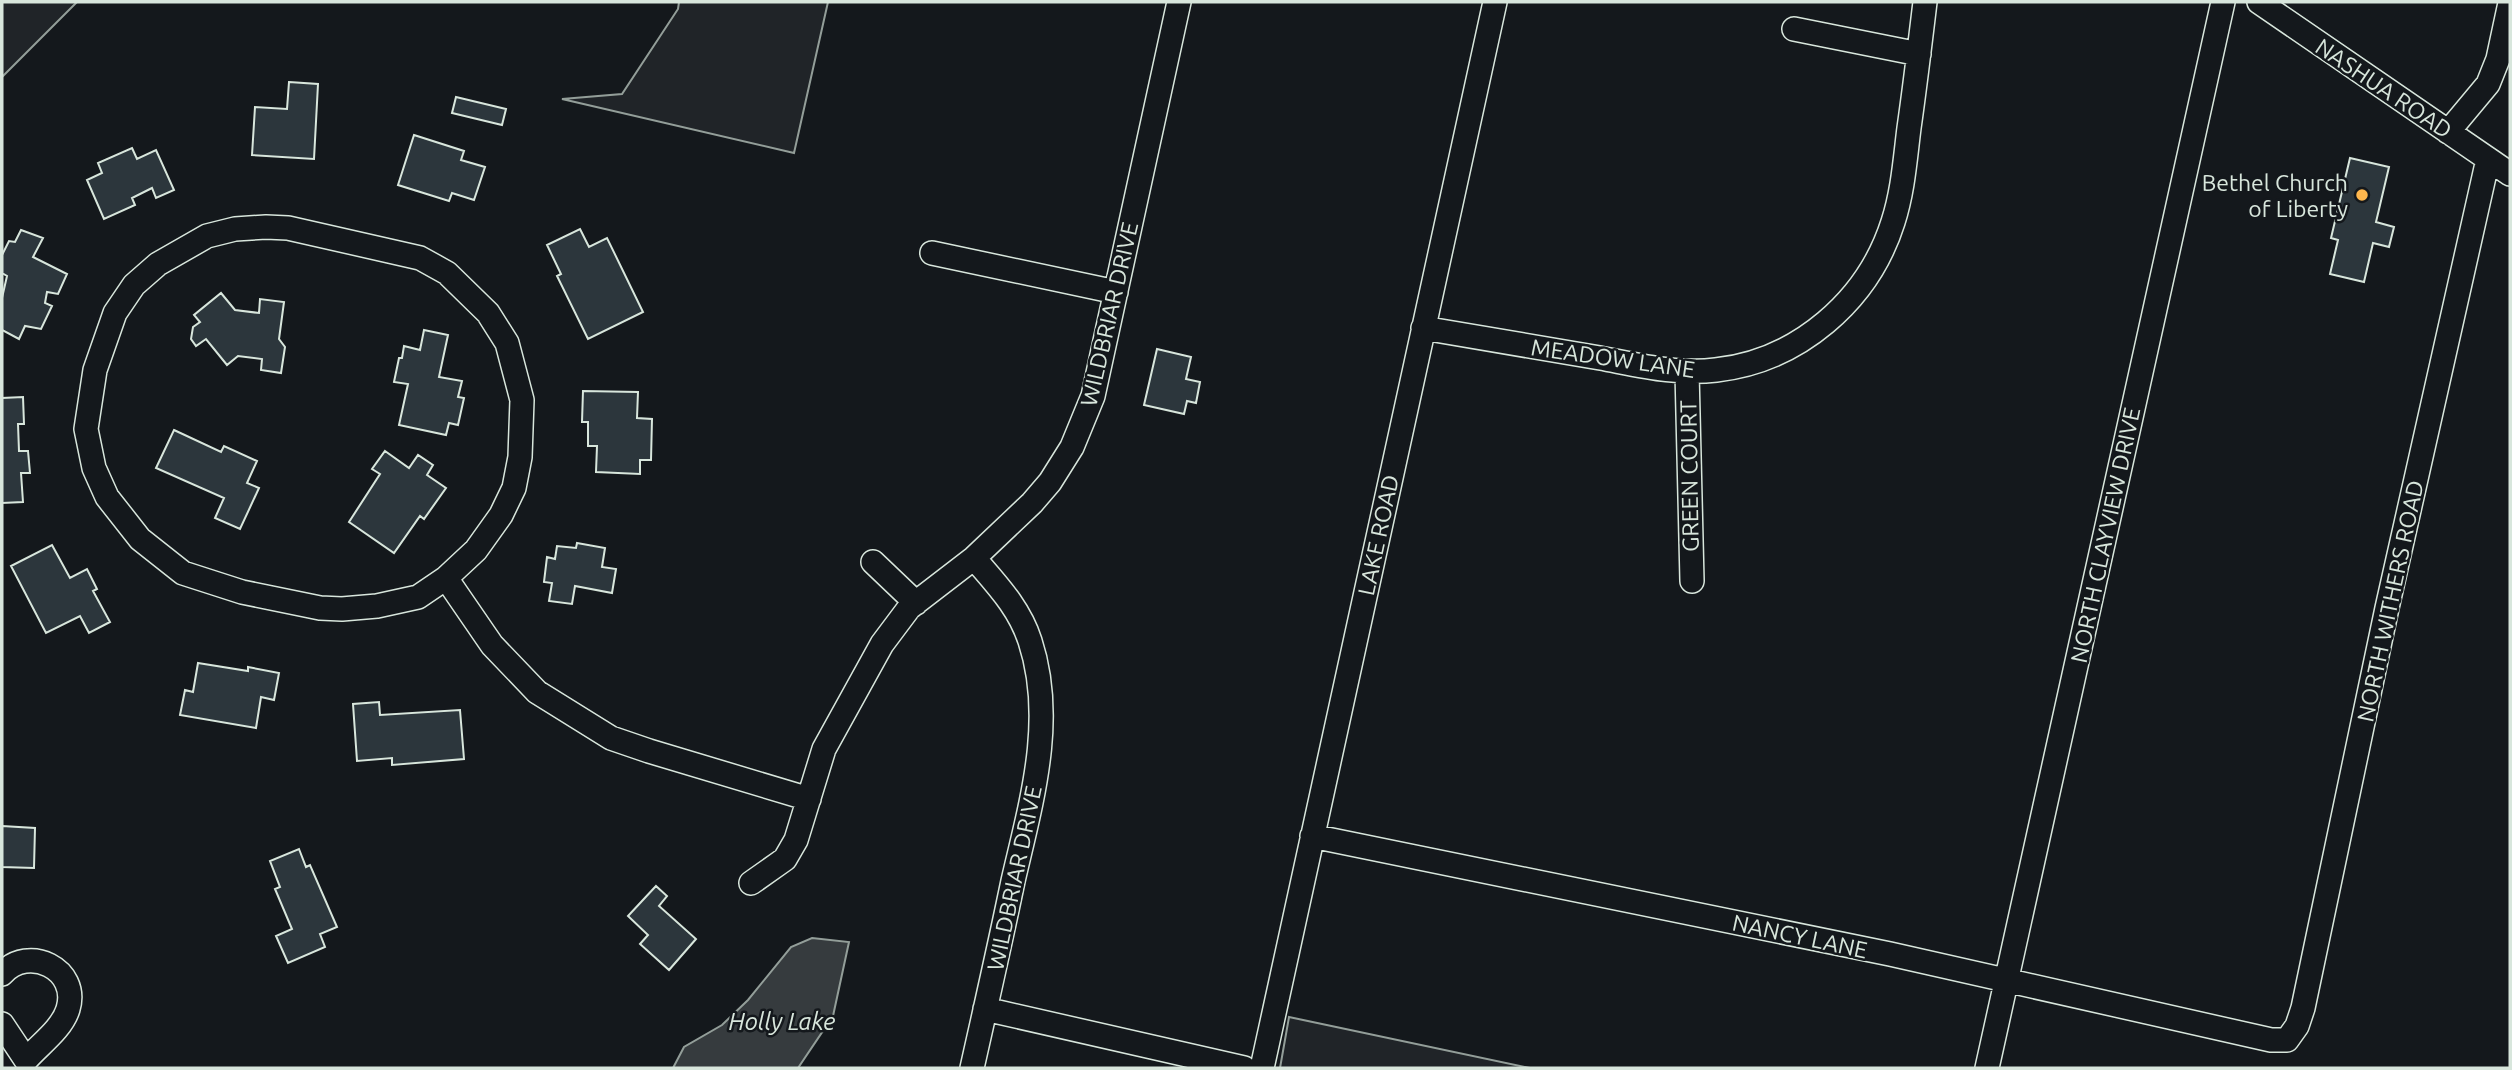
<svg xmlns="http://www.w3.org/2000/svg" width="2512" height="1070" viewBox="0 0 2512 1070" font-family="Ubuntu,sans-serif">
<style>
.green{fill:#202428;stroke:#939e99;stroke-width:2}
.water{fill:#363b3e;stroke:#939e99;stroke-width:2}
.building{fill:#2c363c;stroke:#d8e6dc;stroke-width:2}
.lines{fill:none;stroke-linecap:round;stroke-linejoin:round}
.minor-casing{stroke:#d8e6dc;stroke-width:26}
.minor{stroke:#14181c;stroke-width:23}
.poi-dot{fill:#ffb74d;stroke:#14181c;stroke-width:2.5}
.labels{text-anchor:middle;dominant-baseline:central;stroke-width:5;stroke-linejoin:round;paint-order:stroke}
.street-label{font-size:23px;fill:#d8e6dc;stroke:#14181c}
.poi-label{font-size:23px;fill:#d8e6dc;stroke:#14181c;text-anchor:end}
.water-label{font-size:24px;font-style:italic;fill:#d8e6dc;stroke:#14181c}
</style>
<rect width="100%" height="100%" fill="#14181c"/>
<path class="green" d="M2 2H77L2 77Z
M679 2H828L794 153 562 99 622 94 678 9Z
M1289 1017 1530 1068H1280Z"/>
<path class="water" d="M812 938 849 942 833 1016 798 1068H673L684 1047 722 1025 748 1000 791 947Z"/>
<path class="building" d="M289 82 318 84 314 159 252 155 255 107 287 109Z
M456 97 506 109 502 125 452 113Z
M414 135 464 151 461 160 485 167 474 200 452 193 449 201 398 185Z
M132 148 137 159 156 150 174 190 156 198 152 188 132 198 135 205 104 219 87 180 102 173 98 163Z
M2350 158 2389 167 2376 222 2394 227 2389 247 2373 243 2364 282 2330 274 2338 240 2331 238Z
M580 229 589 247 607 238 643 312 588 339 557 276 561 274 547 245Z
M21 230 43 238 33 257 67 274 58 294 47 292 45 303 52 306 41 329 25 326 19 339 2 330V298L7 276 2 273V255L9 241 15 242Z
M221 293 235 310 259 313 260 299 284 302 279 339 285 347 281 373 261 370 262 359 238 356 227 365 206 339 196 346 191 339 193 327 200 322 194 315Z
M424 330 448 335 439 377 462 381 458 397 464 398 458 425 449 423 446 435 399 425 408 384 394 382 399 358H402L404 346 420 350Z
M1157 349 1191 357 1186 379 1200 382 1196 403 1187 401 1184 414 1144 405Z
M583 391 638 392 637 418 652 419 651 460H640V474L596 472 597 446H588V422H582Z
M23 397 24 424H18L19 451H28L30 473H21L23 502 2 503V398Z
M174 430 221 452 224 446 257 461 247 483 259 488 240 529 215 518 224 498 156 468Z
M385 451 409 468 418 455 433 465 427 475 446 488 424 519 420 516 394 553 349 522 380 474 372 469Z
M577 543 605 548 602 567 616 569 612 593 575 586 572 604 549 601 552 583 544 582 547 557 555 559 557 546 576 548Z
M52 545 70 578 87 569 97 589 93 591 110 622 89 633 80 616 46 633 11 566Z
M198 663 248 671V667L279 673 274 700 261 697 256 728 180 715 185 690 193 692Z
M379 702 380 715 460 710 464 759 392 765V758L357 761 353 704Z
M2 826 35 828 34 868 2 867Z
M299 849 306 867 310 865 337 927 320 934 325 947 288 963 276 936 292 929 275 889 280 887 270 861Z
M656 886 667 896 659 906 696 939 669 970 640 944 648 935 628 916Z"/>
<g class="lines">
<defs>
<path id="minor" d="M2259 2 2510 174
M1794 29 1919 54
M2448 132 2488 84 2498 59 2510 3
M266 227 288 228 420 258 447 273 488 313 507 343 522 400 520 457 514 488 501 515 476 550 446 578 418 597 377 606 342 609 320 608 242 592 183 573 140 539 107 497 94 468 86 429 95 370 115 313 134 285 158 264 207 236 235 229Z
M932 253 1116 292
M1423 328C1482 338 1541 348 1600 358 1638 365 1677 375 1716 370 1798 361 1868 301 1893 222 1903 191 1905 160 1909 128 1915 86 1920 44 1925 2
M1687 372 1692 581
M873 562 916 603
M446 578 492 645 537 692 611 738 649 751 809 799
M1312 836 1890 954 2271 1040H2287L2297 1026 2303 1008 2387 608 2488 159
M751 883 785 859 796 840 824 749 882 644 909 608 974 558 1032 503 1050 482 1072 447 1093 396 1179 2
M2 974C28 944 80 969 68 1009 62 1029 39 1045 26 1060L2 1024
M985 1009 1244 1068
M972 1068C986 1006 1000 944 1013 881 1031 803 1056 720 1030 641 1019 607 996 584 974 558
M1262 1068 1495 2
M1987 1068 2223 2"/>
</defs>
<use href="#minor" class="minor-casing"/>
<use href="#minor" class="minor"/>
</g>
<circle class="poi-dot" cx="2362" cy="195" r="7"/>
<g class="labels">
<g class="street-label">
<text transform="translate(2384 88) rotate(34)">NASHUA ROAD</text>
<text transform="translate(1109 314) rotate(-77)">WILDBRIAR DRIVE</text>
<text transform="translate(1613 358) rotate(8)">MEADOW LANE</text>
<text transform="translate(1689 476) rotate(-91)">GREEN COURT</text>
<text transform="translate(1378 535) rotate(-78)">LAKE ROAD</text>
<text transform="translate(2105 535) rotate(-78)">NORTH CLAYVIEW DRIVE</text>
<text transform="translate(2390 601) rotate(-78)">NORTH WITHERS ROAD</text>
<text transform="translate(1014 878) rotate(-78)">WILDBRIAR DRIVE</text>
<text transform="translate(1800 936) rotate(12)">NANCY LANE</text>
</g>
<g class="poi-label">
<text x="2348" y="182">Bethel Church<tspan x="2348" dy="26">of Liberty</tspan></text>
</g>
<g class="water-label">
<text x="782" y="1021">Holly Lake</text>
</g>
</g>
<rect width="2512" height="1070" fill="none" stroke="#d8e6dc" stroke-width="7"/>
</svg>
